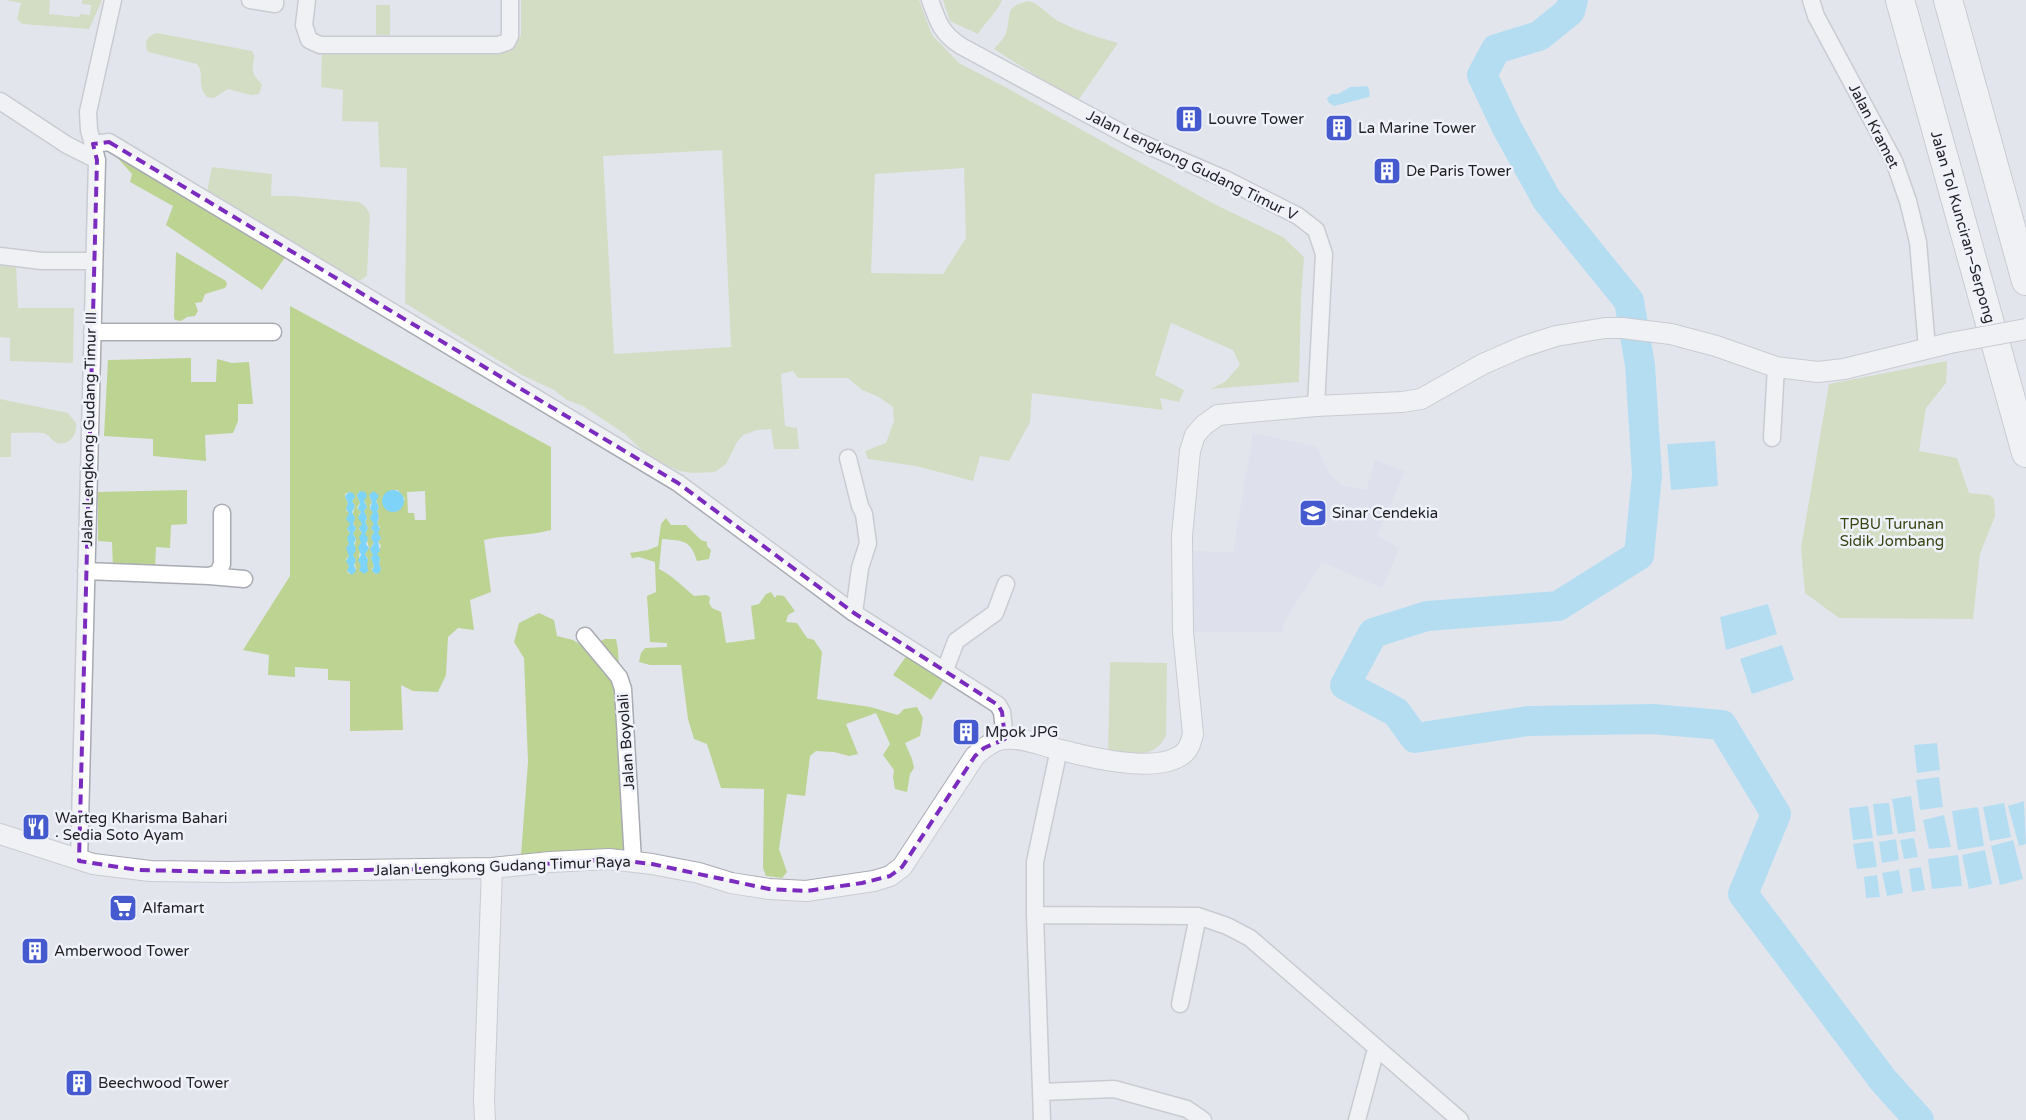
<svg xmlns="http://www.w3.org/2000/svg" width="2026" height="1120" viewBox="0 0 2026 1120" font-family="'Varela Round',sans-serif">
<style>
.built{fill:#d7dbeb}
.green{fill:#bcd392;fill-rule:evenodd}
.water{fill:#7dd3f8}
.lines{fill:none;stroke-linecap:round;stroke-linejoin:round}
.river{stroke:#7dd3f8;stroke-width:30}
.minor-casing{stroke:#a9abb3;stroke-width:19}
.tertiary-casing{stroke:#a9abb3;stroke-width:22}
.motorway-casing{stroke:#a9abb3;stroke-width:30}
.minor{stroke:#fff;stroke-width:16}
.tertiary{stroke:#fff;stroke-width:20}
.motorway{stroke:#fff;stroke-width:28}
.tertiary-bridge-casing{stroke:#a9abb3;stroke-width:22;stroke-linecap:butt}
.tertiary-bridge{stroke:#fff;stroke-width:20}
.marked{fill:none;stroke:#7b2cbf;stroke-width:4;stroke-dasharray:10 6;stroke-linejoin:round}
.labels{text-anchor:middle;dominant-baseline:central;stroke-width:5;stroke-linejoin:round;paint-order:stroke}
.poi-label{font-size:15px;fill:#1f1f22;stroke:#f0f2fb;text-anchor:start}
.street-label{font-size:15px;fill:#1f1f22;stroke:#f0f2fb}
.park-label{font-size:15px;fill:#364511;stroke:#f0f2fb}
</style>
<rect width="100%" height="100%" fill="#e3e5ed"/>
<path class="built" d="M1253 433 1317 447 1329 473 1342 485 1366 490 1375 460 1405 471 1377 536 1400 548 1382 588 1322 562 1283 624V632H1191L1194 551 1233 552Z"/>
<path class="green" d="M6 0H50L49 14 79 17 80 14 90 15 91 5 82 4V0H102L89 29 22 24 17 19 21 3Z
M521 0H919L932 35 959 63 1007 88 1214 204 1283 237 1304 257 1301 298 1299 382 1210 389 1225 382 1240 365 1233 350 1171 323 1155 375 1184 390 1179 402 1160 398 1163 410 1032 393 1030 422 1009 461 980 456 973 481 916 466 868 459 865 451 886 443 894 421 893 407 879 397 862 390 848 378H798L793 371 781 374 785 426 797 428 799 449H774L771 429 757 430 743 435 737 442 726 464 715 472 694 473 679 471 647 455 625 434 583 406 567 400 554 390 522 375 405 303 407 168 380 167 378 122 342 121 343 90 321 87 322 50 485 53 512 46 521 35ZM722 150 731 347 614 354 603 156ZM964 168 966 238 943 274 871 273 875 174Z
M943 0H1002C997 13 985 22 978 34L950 21Z
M1029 1C1041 5 1047 14 1058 21 1077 31 1097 37 1118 43L1077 102 994 49C998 44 1004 39 1006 33 1012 15 1003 6 1029 1Z
M376 5H390V35H376Z
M157 33 252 51C257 58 251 63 253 71 254 77 259 80 262 85L259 94 251 95 228 89 214 98 207 97C196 85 205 74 197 64L148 52C143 42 148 35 157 33Z
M112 152 286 256 262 290 166 225 173 206 130 182 132 174Z
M212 167 272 174 271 196H293L359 202C364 205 368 209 370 215L367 275C363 281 357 282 350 279 303 249 254 221 207 192Z
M176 252 226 281 227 284 225 288 205 294 202 302 195 303 198 311 195 316 187 317 181 321 175 320 174 317Z
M0 261 16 263 18 308H74L73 363 10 361V338L0 337Z
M290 306 551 447V530C528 536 506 535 484 540L491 592 470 600 474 630 458 628 448 637 446 675 438 692 413 691 401 685 403 730 350 731V681L328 680V669L295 667V677L268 675 269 655 243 650 290 576ZM391 490H398L405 499 395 512 387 510 383 504ZM360 491 367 507 364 511 367 519 365 522 368 528 365 534 369 548 365 554 368 559 366 564 368 571 361 566 359 557 362 533 359 529 362 524 359 515 361 512 357 508 360 503 357 495ZM425 491 426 520H415L414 513H408L407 492ZM349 492 355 497 352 501 355 506C352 514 351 522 356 528L353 534 356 539 353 555 356 569 349 574 347 571 349 567 346 559 349 556 350 533 347 530 350 525 349 512 346 511 348 503 345 497V494ZM369 495 376 500 379 507 377 511 379 517 377 524 380 527 377 534 381 538 378 542 381 546 377 554 380 560 379 564 381 569 375 574 372 569 374 566 371 558 373 555 370 549 374 542 371 538 374 532 371 528 374 524V512L370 509V505L372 503Z
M191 358V382H216L217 359 232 363 249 362 253 404H238V421L233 433 205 435 206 461 153 456V439L104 436 108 360Z
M1947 361 1946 383 1926 408 1919 451 1957 458 1969 493 1989 495 1994 499 1995 516 1980 554 1973 619 1839 618 1805 593 1801 548 1829 384Z
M0 399 68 413 76 423C78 435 68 448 55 442 50 439 49 434 43 433 33 432 22 433 11 433V457H0Z
M187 490V524L171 525 170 548 156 547 155 569 113 567 112 542 98 541V492Z
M666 518 671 525H686L701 540 707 542V546L711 550 709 559 697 561C690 539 683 541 662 539L659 569C673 576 682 586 694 596L706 595 710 597 709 603 712 608 721 612 726 643 755 639 751 606 759 604 766 594 771 592 775 598 777 595 784 596 795 611 788 615 786 622 797 623 807 638 814 640 822 652 817 699 870 707 898 715 904 709 917 707 923 718 920 736 905 743 912 759 914 768 910 774 907 792 895 789 893 777 894 770 883 755 890 744 876 713 846 724 858 754 849 756 834 752 816 751 810 756 805 796 787 794 779 849 787 872 782 878 766 876 763 868 764 789 721 788 707 744 694 739 688 719 681 665H650L639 662 641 653 645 648 667 647V643L650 642 647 596 656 592 655 562 639 557 632 558 630 553 648 550 658 546 661 524Z
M539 613 554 620 557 636 573 640 589 650 604 639H616L618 649 629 849 521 855 528 762 524 658 514 642 519 623Z
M907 655 944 680 931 700 893 675Z
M1110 662 1167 663 1166 735C1156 759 1130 754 1108 755Z"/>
<path class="water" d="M1368 86 1370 94 1369 97 1334 106 1328 102 1327 98 1332 94H1338L1350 87Z
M1715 441 1718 486 1671 490 1667 444Z
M382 501a11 11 0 1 1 22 0a11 11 0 1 1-22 0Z
M360 491 365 492 367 496 364 501 367 507 364 511 367 518 365 522 368 528 365 534 368 538 366 544 369 548 365 554 368 560 367 564 368 571 364 574 359 570 361 566 358 560 361 555 358 547 361 543 359 537 362 533 359 528 362 524 358 518 361 512 358 509 360 503 357 495Z
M374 491 379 496 376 501 379 507 377 511 379 517 377 523 380 529 378 533 381 538 378 542 380 551 377 554 380 558 379 564 381 569 379 573 376 574 372 571 374 566 371 558 373 555 370 549 374 543 371 538 374 532 371 528 374 524 370 518 373 512 370 509 372 502 369 495Z
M349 492 353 493 355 497 352 501 355 506 352 512 355 518 353 524 356 528 353 534 356 539 354 543 356 550 353 555 356 560 354 565 356 571 352 575 347 571 349 566 346 561 349 556 346 548 349 544 347 538 350 533 347 529 350 524 346 519 349 513 346 509 348 503 345 496Z
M1768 604 1777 634 1726 650 1720 617Z
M1782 645 1794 680 1752 694 1740 659Z
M1937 743 1940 770 1917 773 1914 745Z
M1939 777 1943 807 1920 810 1916 780Z
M1911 796 1916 831 1898 834 1892 799Z
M2024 801 2026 844 2019 846 2008 806Z
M1889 803 1893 834 1877 836 1873 804Z
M2004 803 2011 837 1990 841 1983 807Z
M1868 806 1873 838 1853 840 1849 808Z
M1978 807 1984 846 1958 850 1952 811Z
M1944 815 1951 847 1929 849 1923 820Z
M1914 838 1918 857 1904 859 1900 840Z
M1896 839 1899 860 1882 863 1879 842Z
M2013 840 2023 879 2000 885 1991 846Z
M1873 841 1877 867 1857 869 1853 844Z
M1985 850 1992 884 1969 889 1962 855Z
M1958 855 1962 886 1932 889 1928 859Z
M1921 867 1925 890 1912 892 1909 869Z
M1899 870 1903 893 1887 896 1882 873Z
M1877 875 1880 897 1866 898 1864 877Z"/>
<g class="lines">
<path class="river" d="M1573 0 1570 11 1539 36 1496 49 1482 75 1507 128 1547 200 1629 301 1640 365 1647 475 1639 555 1558 606 1427 616 1373 633 1345 685 1396 712 1415 738 1528 721 1652 719 1722 725 1776 814 1743 894 1883 1080 1919 1120"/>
<defs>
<path id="minor" d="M250 0 275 4V0
M307 0 304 25 309 40 320 45H498L507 42 510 36V0
M930 0C938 22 941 33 961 46L1137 141 1225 179 1298 216 1316 230 1324 254 1316 406
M1811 0 1816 16 1894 161 1908 201 1918 242 1927 348
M0 101 67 145 97 160
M93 144 109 142 678 483 854 613 998 705 1002 712 1005 739
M0 256 42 261H93
M92 332H273
M1772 438 1776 367
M848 458 860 506 864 514 868 543 860 568 854 613
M86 571 209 576 218 573 222 564V513
M209 576 244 579
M585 636 619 677 623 689 633 861
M945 670 956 641 995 613 1006 584
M79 861 97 160 89 130 88 112 113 0
M1035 915 1198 916 1227 926 1250 938 1460 1120
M1180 1004 1198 916
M1042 1092 1114 1089 1187 1109 1203 1120
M1042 1120 1035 915V862L1059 749
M1357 1120 1376 1049"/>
<path id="tertiary" d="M0 834 93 864 150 871 228 872 492 868 550 862 609 859 652 864 699 873 731 883 769 889 806 891 874 881 890 876 902 867 975 756C983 748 992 741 1004 739 1020 737 1037 744 1053 748 1084 756 1152 774 1180 756 1189 751 1191 742 1193 734L1183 632 1182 536 1190 451 1195 435 1204 425 1218 415 1316 406 1402 402 1421 399 1483 364 1522 347 1556 336 1605 328H1622L1671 334 1716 346 1776 367 1818 372 1844 369 1950 343
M485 1120 484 1099 492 868"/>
<path id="motorway" d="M1900 0 2026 453
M1948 0 2026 281"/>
</defs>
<use href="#minor" class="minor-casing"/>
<use href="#tertiary" class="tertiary-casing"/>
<use href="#motorway" class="motorway-casing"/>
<use href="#minor" class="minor"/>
<use href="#tertiary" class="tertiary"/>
<use href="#motorway" class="motorway"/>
<defs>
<path id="tertiary-bridge" d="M1950 343 2026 329"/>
</defs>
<use href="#tertiary-bridge" class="tertiary-bridge-casing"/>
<use href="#tertiary-bridge" class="tertiary-bridge"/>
</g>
<path d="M0 0H2026V1120H0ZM109 142 678 483 854 613 998 705 1002 712 1005 739 984 748 975 756 902 867 890 876 862 883 806 891 769 889 652 864 609 859 492 868 228 872 138 870 79 861 97 160 93 144Z" fill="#e3e5ed" fill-opacity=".55" fill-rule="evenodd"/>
<path class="marked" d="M109 142 678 483 854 613 998 705 1002 712 1005 739 984 748 975 756 902 867 890 876 862 883 806 891 769 889 652 864 609 859 492 868 228 872 138 870 79 861 97 160 93 144Z"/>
<defs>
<symbol id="building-square" viewBox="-11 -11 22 22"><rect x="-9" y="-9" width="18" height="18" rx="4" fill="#445ace" stroke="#f0f2fb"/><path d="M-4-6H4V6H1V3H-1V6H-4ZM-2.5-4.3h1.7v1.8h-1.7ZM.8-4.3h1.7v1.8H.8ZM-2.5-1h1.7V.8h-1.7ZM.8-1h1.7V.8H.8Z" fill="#fff"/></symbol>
<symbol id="school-square" viewBox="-11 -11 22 22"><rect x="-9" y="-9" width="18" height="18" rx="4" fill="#445ace" stroke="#f0f2fb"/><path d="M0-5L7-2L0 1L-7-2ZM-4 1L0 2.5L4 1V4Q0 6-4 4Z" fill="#fff"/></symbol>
<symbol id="restaurant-square" viewBox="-11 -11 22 22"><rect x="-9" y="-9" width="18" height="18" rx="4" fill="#445ace" stroke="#f0f2fb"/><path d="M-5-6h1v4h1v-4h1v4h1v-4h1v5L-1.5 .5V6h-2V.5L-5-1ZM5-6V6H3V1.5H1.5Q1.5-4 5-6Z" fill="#fff"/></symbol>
<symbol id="supermarket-square" viewBox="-11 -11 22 22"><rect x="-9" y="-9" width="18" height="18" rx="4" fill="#445ace" stroke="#f0f2fb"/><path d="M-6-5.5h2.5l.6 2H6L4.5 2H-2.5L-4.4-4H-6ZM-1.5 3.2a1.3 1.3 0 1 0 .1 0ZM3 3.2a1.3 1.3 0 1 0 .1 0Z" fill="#fff"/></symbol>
</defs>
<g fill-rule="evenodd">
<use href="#building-square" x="1173" y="103" width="32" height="32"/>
<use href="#building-square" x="1323" y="112" width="32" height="32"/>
<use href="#building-square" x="1371" y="155" width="32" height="32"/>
<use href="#school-square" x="1297" y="497" width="32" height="32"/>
<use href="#building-square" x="950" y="716" width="32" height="32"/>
<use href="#restaurant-square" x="20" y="811" width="32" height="32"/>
<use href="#supermarket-square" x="107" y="892" width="32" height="32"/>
<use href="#building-square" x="19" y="935" width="32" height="32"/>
<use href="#building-square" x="63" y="1067" width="32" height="32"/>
</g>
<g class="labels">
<g class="poi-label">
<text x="1208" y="119">Louvre Tower</text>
<text x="1358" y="128">La Marine Tower</text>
<text x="1406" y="171">De Paris Tower</text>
<text x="1332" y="513">Sinar Cendekia</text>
<text x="985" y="732">Mpok JPG</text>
<text x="55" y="818">Warteg Kharisma Bahari<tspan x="55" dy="17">· Sedia Soto Ayam</tspan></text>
<text x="142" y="908">Alfamart</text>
<text x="54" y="951">Amberwood Tower</text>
<text x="98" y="1083">Beechwood Tower</text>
</g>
<g class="street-label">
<text transform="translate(1874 126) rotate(63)">Jalan Kramet</text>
<text transform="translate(1192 165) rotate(26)">Jalan Lengkong Gudang Timur V</text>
<text transform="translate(1963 227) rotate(74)">Jalan Tol Kunciran–Serpong</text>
<text transform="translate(89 429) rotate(-89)">Jalan Lengkong Gudang Timur III</text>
<text transform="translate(626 742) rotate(-94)">Jalan Boyolali</text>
<text transform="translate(502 866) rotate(-2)">Jalan Lengkong Gudang Timur Raya</text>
</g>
<g class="park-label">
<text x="1892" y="524">TPBU Turunan<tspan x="1892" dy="17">Sidik Jombang</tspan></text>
</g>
</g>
</svg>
